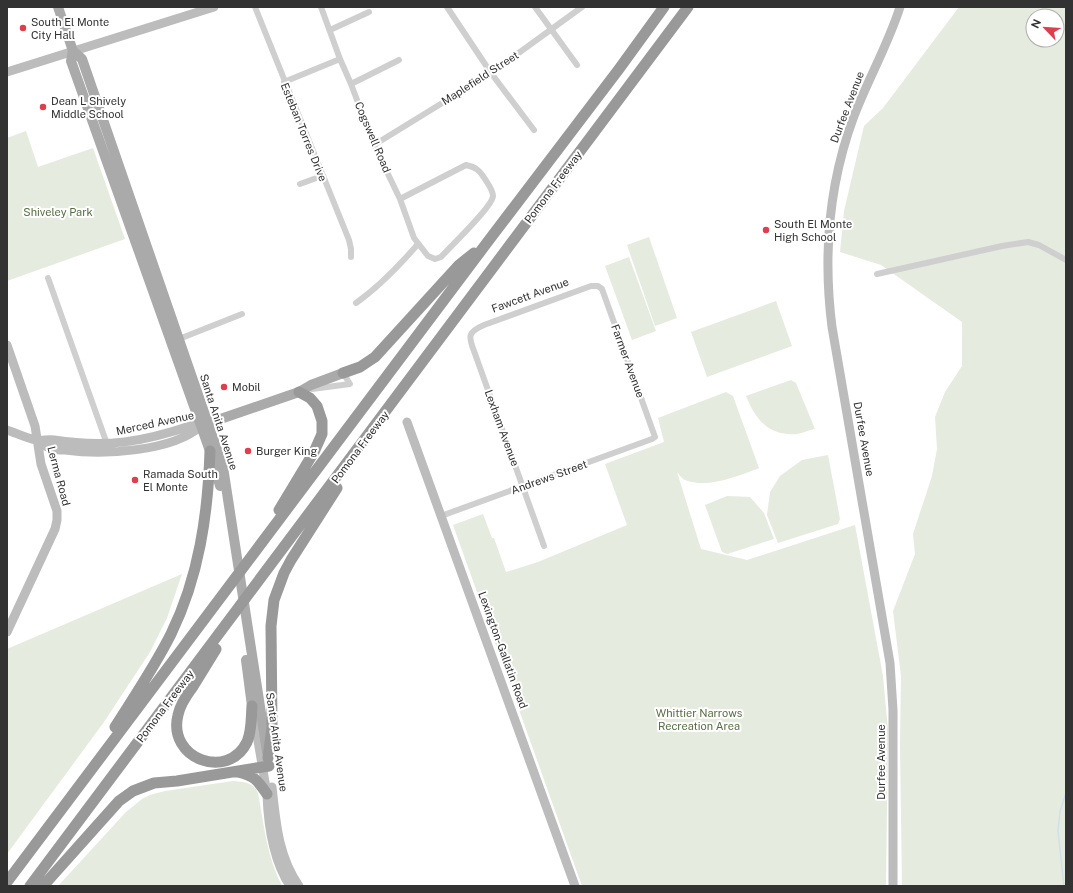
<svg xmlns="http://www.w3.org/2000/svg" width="1073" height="893" viewBox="0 0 1073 893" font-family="'Public Sans',sans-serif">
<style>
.green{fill:#e5ebde;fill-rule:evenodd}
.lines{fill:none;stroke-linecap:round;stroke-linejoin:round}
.stream{stroke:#cfe1ec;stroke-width:1.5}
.street{stroke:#cfcfcf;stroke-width:6}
.secondary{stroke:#bcbcbc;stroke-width:9}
.primary{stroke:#aaa;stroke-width:10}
.highway{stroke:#999;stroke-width:11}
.poi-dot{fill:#df3e4c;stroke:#fff;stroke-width:1.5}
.labels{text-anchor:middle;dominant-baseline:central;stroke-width:4;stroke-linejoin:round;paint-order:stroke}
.poi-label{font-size:11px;fill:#323232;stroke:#fff;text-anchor:start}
.street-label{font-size:11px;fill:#323232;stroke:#fff}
.park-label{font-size:11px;fill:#566d40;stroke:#fff}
</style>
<rect width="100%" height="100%" fill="#fff"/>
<path class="green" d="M959 7H1066V886H902L900 745 901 676 893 611 915 554 913 534 932 476 937 449 935 417 945 392 962 366V322L881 265 840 252 844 211 864 126 883 108ZM1033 16H1057V40H1033Z
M26 131 38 167 93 148 125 239 7 281V138Z
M649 237 677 318 655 326 627 245Z
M629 257 656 331 632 340 605 266Z
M776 301 792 346 707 377 691 332Z
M791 380 796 383 815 429C809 430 803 433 797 434 768 436 756 420 746 396Z
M726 392 733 396 759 468C738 476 707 489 685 480 682 479 679 474 677 472L701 549 747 560 855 525 883 676 888 730 886 886H582L453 525 483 514 492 538H494L506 572 538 562 627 525 605 464 664 442 658 418Z
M828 455 840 519 838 524 778 543 767 515 770 492 780 476 802 460Z
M727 496 750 497 764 513 774 539 727 554 722 552 705 505Z
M182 574 167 618 150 652 104 722 7 854V649Z
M233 781C244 782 253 782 258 793 264 825 267 857 282 886H58L126 812 142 799 150 795 165 791Z"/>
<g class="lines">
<path class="stream" d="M1064 886 1058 831 1060 811 1066 793"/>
<path class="street" d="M255 7 349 240 351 249V257
M321 7 340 59 351 84 374 145 400 199 414 238 428 256 435 259 441 257C450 247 493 206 493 196 493 190 488 184 485 179 480 171 476 167 466 165L400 199
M447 7 491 73 534 130
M535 7 577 65
M330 30 369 12
M284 82 340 59
M351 84 399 60
M374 145 491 73 582 7
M300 184 322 176
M877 274 1002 246 1028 242 1039 245 1066 260
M48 278 107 444
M356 303C380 286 399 266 418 244
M179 339 242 314
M312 389 350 384 343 373
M441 516 652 439 655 437 602 289 598 286H591L484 325C468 332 468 336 474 351L544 546"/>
<path class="secondary" d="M7 72 214 7
M7 345 35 426 41 464 57 511V520L55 529 7 632
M407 422 575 886
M7 430C16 433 26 438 36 440 42 441 48 439 54 440 107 448 143 442 193 425L201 426
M37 440C41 443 45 447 50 448 55 450 60 450 65 450 103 455 172 452 201 426
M254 717 267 794C268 825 273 860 290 886
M272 787C276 822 278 856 299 886
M893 886V710L890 663 832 327C823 256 829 183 854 116 868 79 888 45 900 7"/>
<path class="primary" d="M58 7 73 51 71 61 210 451 220 486
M73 51 82 59 223 467 267 752
M203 425 299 392 311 385 343 373
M246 660 252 706"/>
<path class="highway" d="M343 373 360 367 375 357 459 265 474 253
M279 510 314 452 322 434V421L317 406 310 398 299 392
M216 649C208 662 200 675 192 688 186 696 180 705 178 715 167 759 228 781 247 742 252 730 251 718 252 706
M115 727C134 697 155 666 171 634 199 577 208 514 210 451
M268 758 272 727 271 626 274 600 284 573 291 560 337 488
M238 772C254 775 258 781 267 794
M7 882 486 244 619 69 664 7
M30 886 688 7
M43 886 119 801 133 791 154 783 177 781 269 766"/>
</g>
<g class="poi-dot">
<circle cx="23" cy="28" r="4"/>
<circle cx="43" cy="107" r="4"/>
<circle cx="766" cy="230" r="4"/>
<circle cx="224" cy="387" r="4"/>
<circle cx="248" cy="451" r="4"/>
<circle cx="135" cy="480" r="4"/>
</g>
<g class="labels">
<g class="poi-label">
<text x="31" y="22">South El Monte<tspan x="31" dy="13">City Hall</tspan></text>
<text x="51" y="101">Dean L Shively<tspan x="51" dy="13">Middle School</tspan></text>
<text x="774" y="224">South El Monte<tspan x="774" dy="13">High School</tspan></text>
<text x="232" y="387">Mobil</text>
<text x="256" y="451">Burger King</text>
<text x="143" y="474">Ramada South<tspan x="143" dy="13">El Monte</tspan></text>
</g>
<g class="street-label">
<text transform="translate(480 78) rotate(-33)">Maplefield Street</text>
<text transform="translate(847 107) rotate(-69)">Durfee Avenue</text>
<text transform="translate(304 132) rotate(68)">Esteban Torres Drive</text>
<text transform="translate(373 137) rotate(67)">Cogswell Road</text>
<text transform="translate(553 187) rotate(-53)">Pomona Freeway</text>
<text transform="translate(530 295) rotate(-20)">Fawcett Avenue</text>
<text transform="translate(628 361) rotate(70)">Farmer Avenue</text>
<text transform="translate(219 422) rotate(72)">Santa Anita Avenue</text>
<text transform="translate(155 423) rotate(-12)">Merced Avenue</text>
<text transform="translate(502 428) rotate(70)">Lexham Avenue</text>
<text transform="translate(864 439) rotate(80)">Durfee Avenue</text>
<text transform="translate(360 447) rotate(-53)">Pomona Freeway</text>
<text transform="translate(59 476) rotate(75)">Lerma Road</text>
<text transform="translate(549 477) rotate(-20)">Andrews Street</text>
<text transform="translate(503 650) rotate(70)">Lexington-Gallatin Road</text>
<text transform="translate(165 706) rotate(-53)">Pomona Freeway</text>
<text transform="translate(277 742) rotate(82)">Santa Anita Avenue</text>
<text transform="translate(881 762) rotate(-90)">Durfee Avenue</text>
</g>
<g class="park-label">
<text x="58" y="212">Shiveley Park</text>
<text x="699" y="713">Whittier Narrows<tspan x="699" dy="13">Recreation Area</tspan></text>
</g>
</g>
<rect width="1073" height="893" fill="none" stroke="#323232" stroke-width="16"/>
<g transform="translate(1045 28) rotate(295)"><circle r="19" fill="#ffffff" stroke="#adadad"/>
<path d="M0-3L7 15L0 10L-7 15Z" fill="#df3e4c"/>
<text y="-6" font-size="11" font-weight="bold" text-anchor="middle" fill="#323232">N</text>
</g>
</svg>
